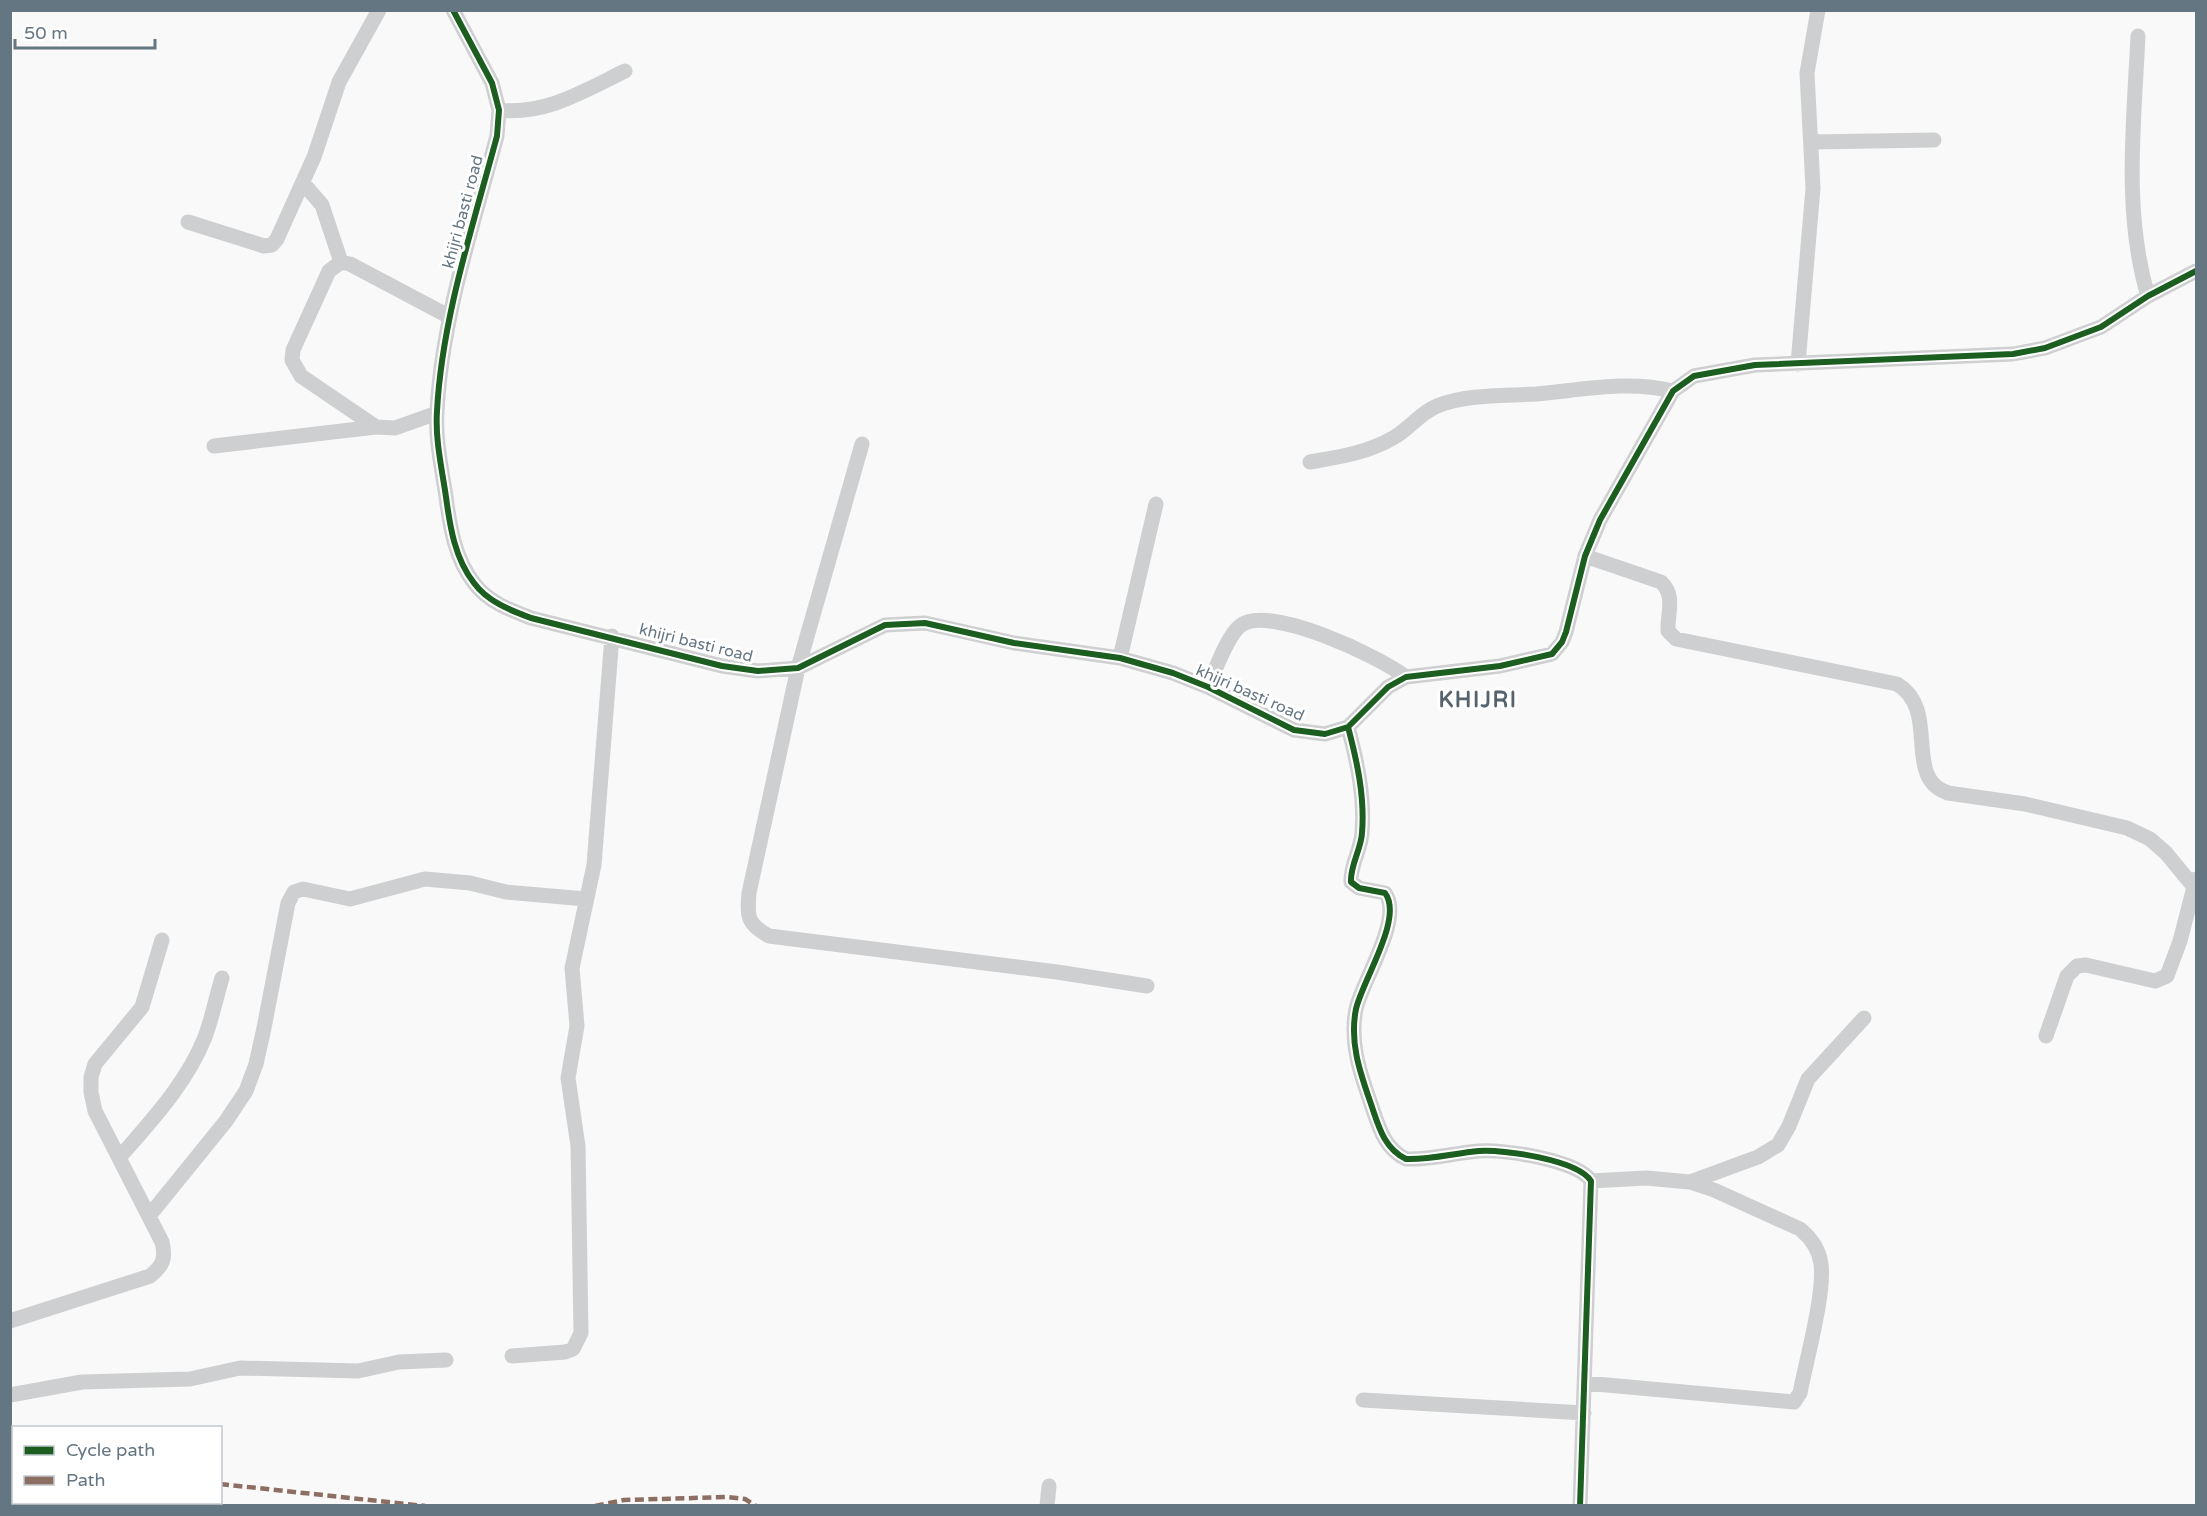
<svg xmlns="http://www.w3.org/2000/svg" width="2207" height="1516" viewBox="0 0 2207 1516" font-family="'Varela Round',sans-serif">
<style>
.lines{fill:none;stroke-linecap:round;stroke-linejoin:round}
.street{stroke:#cecfd0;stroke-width:15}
.quiet{stroke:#8d6e63;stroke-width:4.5;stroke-dasharray:9 4.5;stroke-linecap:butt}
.cycleway-casing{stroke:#fff;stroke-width:10}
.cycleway{stroke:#1b5e20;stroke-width:6}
.labels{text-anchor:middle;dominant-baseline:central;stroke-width:6;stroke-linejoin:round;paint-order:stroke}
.street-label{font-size:16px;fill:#657683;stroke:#fff}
.district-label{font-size:22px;font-weight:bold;letter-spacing:1.5px;fill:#57646e;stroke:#fff}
</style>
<rect width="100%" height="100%" fill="#f9f9f9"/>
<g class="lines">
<path class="street" d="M453 10 492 83 499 110 497 136C473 226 442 318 437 411 435 440 442 469 446 497 450 527 455 559 474 583 488 602 510 610 531 618L722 666 758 671 798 668 885 625 925 623 1014 643 1120 658 1173 673 1208 687 1294 730 1325 734 1348 727 1388 687 1406 677 1500 666 1552 654 1562 642 1566 632 1585 556 1600 520 1673 391 1694 376 1755 365 2013 354 2045 348 2101 327 2148 296 2196 271
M2138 36C2134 122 2123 213 2148 296
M499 110C546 115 584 91 625 71
M1811 142 1934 140
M303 183 322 205 341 262
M188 222 264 246 272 245 277 239 314 157 339 82 379 10
M1798 364 1813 188 1807 73 1818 10
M437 413 395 428 376 427 301 376 292 360 293 350 329 271 341 262 350 264 450 317
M862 444 798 668 749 893C747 917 747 924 769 936L1057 972 1147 986
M214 446 376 427
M1310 462C1339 457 1367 453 1393 438 1409 429 1420 413 1437 406 1467 394 1504 396 1536 394 1582 390 1628 380 1673 391
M1585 556 1661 582C1676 596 1667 614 1668 631L1676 639 1897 684C1941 710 1902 778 1948 793L2025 804 2127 828 2150 839 2166 853 2194 887
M1120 658 1156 504
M1208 687C1215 671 1227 636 1240 626 1268 603 1380 657 1406 677
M1348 727C1357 761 1365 797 1362 833 1361 850 1350 865 1351 882L1359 888 1385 893C1404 918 1362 981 1356 1009 1349 1044 1361 1075 1372 1107 1379 1128 1385 1149 1406 1159 1430 1160 1455 1153 1479 1151 1503 1149 1578 1160 1591 1181L1580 1506
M2046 1036 2067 976 2077 966 2086 965 2155 981 2167 976 2180 941 2196 879
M119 1158C151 1121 187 1083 205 1037 212 1018 216 998 222 978
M1690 1182 1758 1157 1778 1145 1789 1126 1808 1079 1864 1018
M149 1216 226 1121 246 1091 256 1064 264 1028 288 903 294 892 303 889 350 899 425 879 470 883 506 892 586 899
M10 1321 150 1276C163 1266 166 1258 162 1242L95 1111 91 1092V1077L95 1064 142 1007 162 940
M512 1356 565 1352 573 1349 581 1333 578 1146 568 1078 577 1026 572 968 594 865 612 636
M1585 1383 1794 1402 1800 1393C1806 1361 1825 1294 1821 1264 1819 1249 1811 1238 1800 1229L1714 1190 1690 1182 1646 1178 1591 1181
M10 1395 82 1382 190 1379 240 1368 358 1371 399 1362 446 1360
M1363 1400 1584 1413
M1047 1506 1049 1486"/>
<path class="quiet" d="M10 1472H14
M220 1484 425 1506
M595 1506 624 1500 728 1497 745 1499 756 1506"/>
<defs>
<path id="cycleway" d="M453 10 492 83 499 110 497 136C473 226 442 318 437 411 435 440 442 469 446 497 450 527 455 559 474 583 488 602 510 610 531 618L722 666 758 671 798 668 885 625 925 623 1014 643 1120 658 1173 673 1208 687 1294 730 1325 734 1348 727 1388 687 1406 677 1500 666 1552 654 1562 642 1566 632 1585 556 1600 520 1673 391 1694 376 1755 365 2013 354 2045 348 2101 327 2148 296 2196 271
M1348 727C1357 761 1365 797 1362 833 1361 850 1350 865 1351 882L1359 888 1385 893C1404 918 1362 981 1356 1009 1349 1044 1361 1075 1372 1107 1379 1128 1385 1149 1406 1159 1430 1160 1455 1153 1479 1151 1503 1149 1578 1160 1591 1181L1580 1506"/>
</defs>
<use href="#cycleway" class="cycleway-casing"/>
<use href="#cycleway" class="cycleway"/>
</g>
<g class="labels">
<g class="street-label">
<text transform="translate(463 212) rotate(-75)">khijri basti road</text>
<text transform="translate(696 643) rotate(14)">khijri basti road</text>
<text transform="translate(1250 693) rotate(24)">khijri basti road</text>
</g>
<g class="district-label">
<text x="1478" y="700">KHIJRI</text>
</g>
</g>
<rect width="2207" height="1516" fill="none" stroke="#657683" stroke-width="24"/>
<rect x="12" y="1426" width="210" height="78" fill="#ffffff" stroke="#c1c8cd" stroke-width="1.5"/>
<rect x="24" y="1446" width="30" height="9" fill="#1b5e20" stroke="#c1c8cd" stroke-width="1.5"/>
<text x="66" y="1456" font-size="18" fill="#657683">Cycle path</text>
<rect x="24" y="1476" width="30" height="9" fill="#8d6e63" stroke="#c1c8cd" stroke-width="1.5"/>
<text x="66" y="1486" font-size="18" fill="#657683">Path</text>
<path d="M15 39v9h140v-9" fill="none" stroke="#657683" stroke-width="3"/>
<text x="24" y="39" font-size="18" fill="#657683" stroke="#ffffff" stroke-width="4.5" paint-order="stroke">50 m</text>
</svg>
